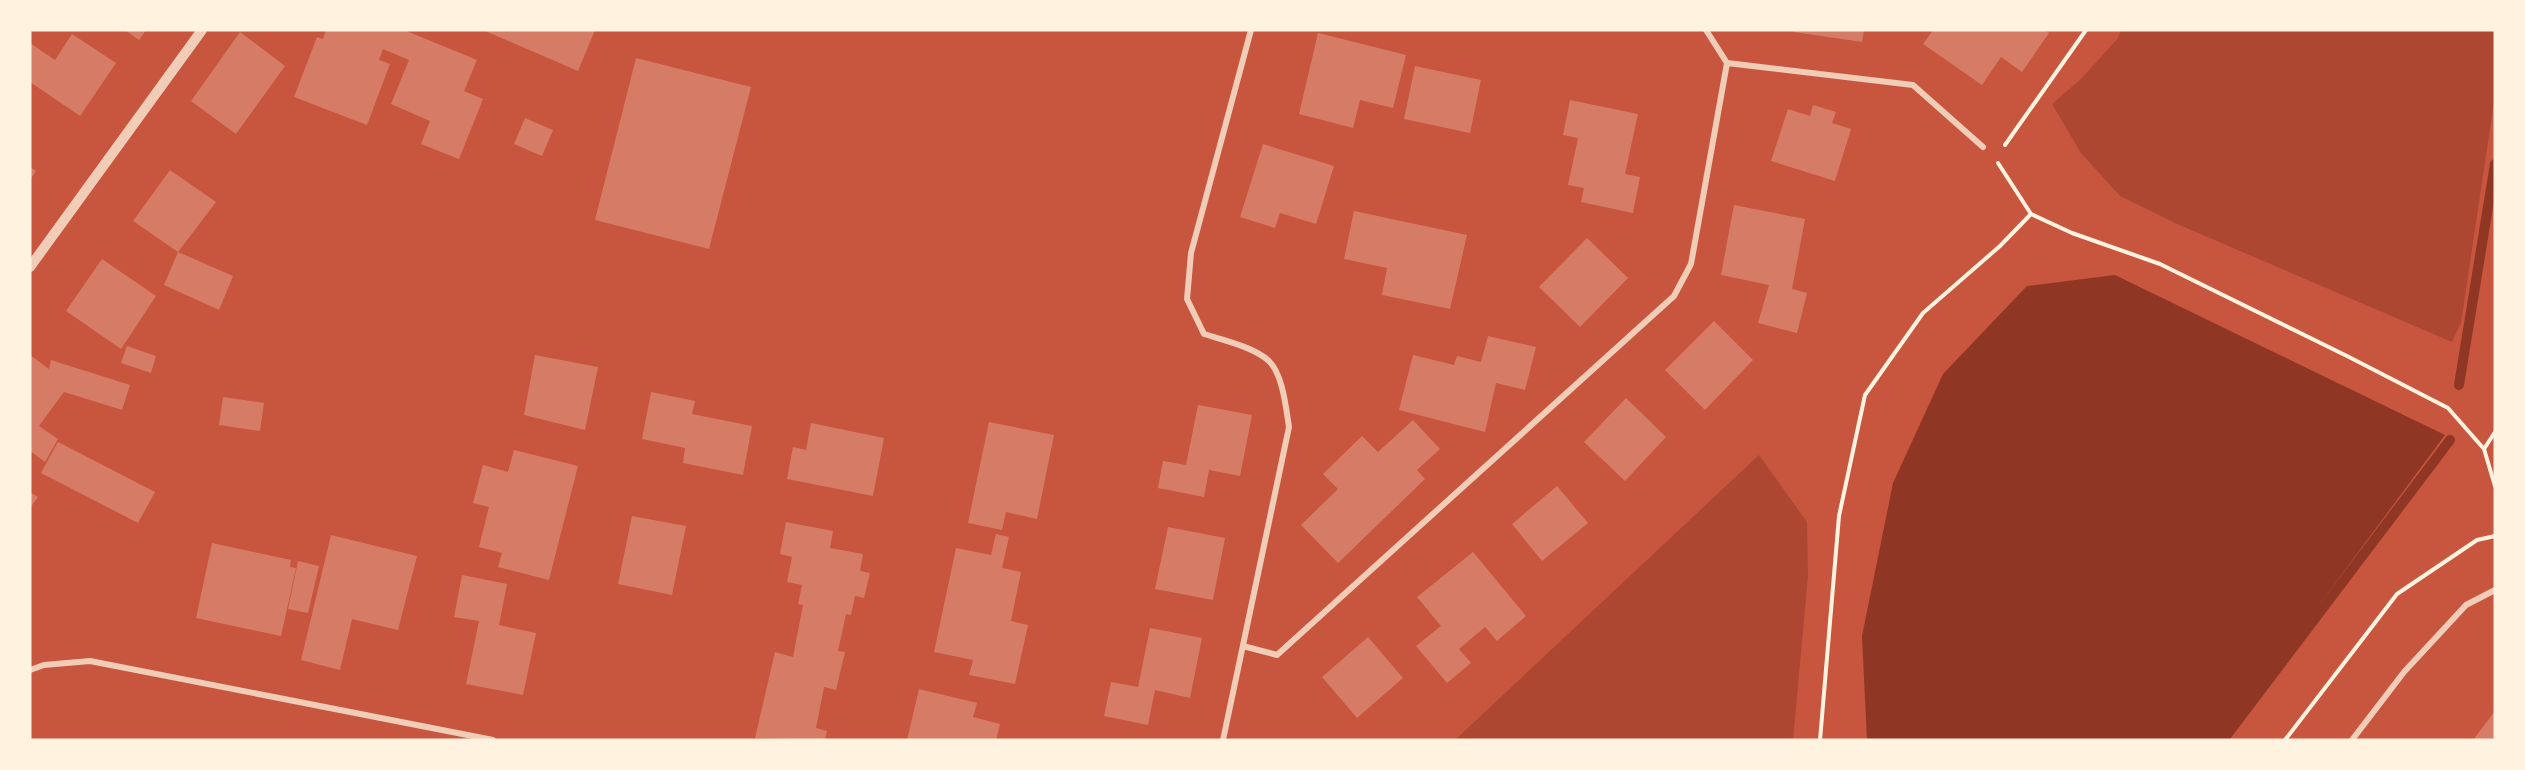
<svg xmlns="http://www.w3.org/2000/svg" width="2525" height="770" viewBox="0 0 2525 770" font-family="'DM Sans',sans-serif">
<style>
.green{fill:#ae4732}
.water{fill:#8f3625}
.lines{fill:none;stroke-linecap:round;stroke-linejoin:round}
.stream{stroke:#8f3625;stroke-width:10}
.building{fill:#d67c66}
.path{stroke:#fff3e0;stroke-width:4}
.minor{stroke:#f1ccb7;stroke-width:6}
.tertiary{stroke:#f1ccb7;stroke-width:10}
</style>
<rect width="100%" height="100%" fill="#c8553d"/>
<path class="green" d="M2121 30H2495V95L2461 323 2452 342 2175 223 2120 196 2081 153 2052 104 2081 79 2118 38Z
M1759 455 1807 522 1808 576 1793 740H1455Z"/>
<path class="water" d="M2115 275 2445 435 2219 740H1867L1862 636 1893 483 1943 374 2027 286Z"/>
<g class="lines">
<path class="stream" d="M2459 385 2495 164
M2223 740 2450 440"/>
</g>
<path class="building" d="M125 30H146L139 40Z
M326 30H404L477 60 464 91 483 99 459 159 421 144 430 121 391 104 409 60 383 49 379 60 390 64 367 125 294 97 317 37 323 39Z
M483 30H595L578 71Z
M1794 30H1864L1862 42 1794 32Z
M1933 30H2045L2049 33 2022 72 2001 57 1982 85 1923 44Z
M240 32 285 66 236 134 191 101Z
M1318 33 1406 55 1393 108 1360 100 1353 128 1299 114Z
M72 34 116 63 80 116 30 82V43L55 60Z
M636 58 751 87 709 249 595 220Z
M1415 66 1481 80 1470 133 1404 119Z
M1570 100 1638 114 1625 174 1640 177 1633 213 1581 202 1584 188 1568 185 1578 138 1563 135Z
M1813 105 1836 112 1832 123 1851 129 1835 181 1771 161 1788 109 1810 116Z
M525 118 553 130 542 156 514 144Z
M1263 144 1334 166 1316 224 1280 213 1275 228 1240 217Z
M30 167 36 171 30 180Z
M170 170 216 202 178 252 133 221Z
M1734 205 1805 219 1792 289 1807 293 1797 333 1758 323 1769 285 1721 275Z
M1354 211 1467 235 1450 309 1382 295 1387 268 1344 259Z
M1587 238 1628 278 1580 327 1539 287Z
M178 252 233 276 219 310 164 285Z
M102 259 156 296 121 349 66 311Z
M1714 321 1753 360 1705 410 1665 370Z
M1488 336 1536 347 1525 390 1496 383 1485 432 1399 410 1413 355 1454 365 1457 356 1481 362Z
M127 346 156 356 151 373 121 363Z
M30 355 49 369 51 360 130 385 122 410 64 392 39 426 58 439 45 462 30 451Z
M535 355 598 367 585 430 524 415Z
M651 392 695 401 692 414 752 426 743 475 683 463 685 448 642 439Z
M223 397 264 403 260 431 219 425Z
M1626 398 1666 437 1625 481 1584 442Z
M1198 405 1252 415 1240 476 1209 470 1204 497 1158 488 1163 461 1186 465Z
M1413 420 1440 449 1417 470 1425 479 1338 563 1301 525 1338 489 1323 474 1362 436 1378 452Z
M989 422 1054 435 1037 519 1006 512 1002 530 968 523Z
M811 423 884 438 873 496 787 479 793 447 806 450Z
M58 442 155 492 138 523 41 473Z
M514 450 578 466 549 580 498 567 502 553 479 547 489 507 473 503 483 465 508 472Z
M1557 486 1588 523 1542 561 1512 524Z
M30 492 38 497 30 508Z
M632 516 686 526 672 595 618 584Z
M786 522 833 531 830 548 863 554 860 571 870 573 864 598 855 596 851 615 846 614 838 651 845 652 836 690 824 687 816 728 827 731 825 740 755 738 775 652 793 657 803 605 798 604 802 585 787 582 792 557 780 554Z
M1168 527 1225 538 1213 600 1155 589Z
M996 534 1009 537 1002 568 1021 572 1011 621 1028 625 1015 684 969 675 973 660 934 652 956 548 991 555Z
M331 535 417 556 398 630 352 619 340 670 301 660Z
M212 543 291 560 290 567 296 568 281 636 196 618Z
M1473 552 1526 616 1497 641 1485 627 1459 649 1471 663 1447 683 1416 646 1441 626 1417 597Z
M298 561 319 566 308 613 288 609Z
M462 575 507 584 499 625 536 633 523 695 466 684 479 621 454 617Z
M1150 628 1202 638 1190 698 1155 690 1148 725 1104 716 1111 682 1138 687Z
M1368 637 1403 678 1357 718 1322 677Z
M919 689 977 703 973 717 1000 724 996 740H907Z
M2495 711V740H2473Z"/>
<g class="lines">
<path class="path" d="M2005 145 2086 30
M1998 163 2031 214 2072 233 2160 264 2349 357 2448 408 2484 449 2495 486
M2484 449 2495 432
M1820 740 1839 516 1865 395 1923 313 2000 246 2031 214
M2285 740 2397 594 2477 540 2495 536"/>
<path class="minor" d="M1727 63 1913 85 1983 147
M1243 646 1277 655 1674 296 1691 264 1727 63 1706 30
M30 670 44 665 90 661 493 740
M1223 740 1289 427C1286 408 1283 375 1269 361 1254 347 1223 340 1204 334L1187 299 1191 253 1251 30
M2352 740 2404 672 2466 605 2495 590"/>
<path class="tertiary" d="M30 267 202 30"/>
</g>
<rect width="2525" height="770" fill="none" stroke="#fff3e0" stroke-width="63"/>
</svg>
